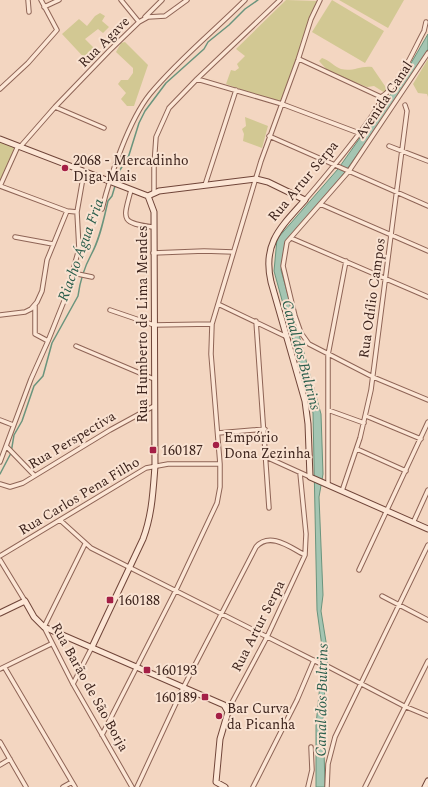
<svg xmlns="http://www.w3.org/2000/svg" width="428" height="787" viewBox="0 0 428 787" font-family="Spectral,serif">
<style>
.green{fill:#d2c893}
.water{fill:#a4c5b2;stroke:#6a947d}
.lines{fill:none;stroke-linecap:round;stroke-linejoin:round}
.stream{stroke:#6a947d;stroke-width:1.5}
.street-casing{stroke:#8e6456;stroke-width:5.5}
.secondary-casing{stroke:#704539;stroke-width:7}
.street{stroke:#fce6d5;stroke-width:3.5}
.secondary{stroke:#fce6d5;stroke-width:5}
.poi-dot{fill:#a41f46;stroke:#f9e2d1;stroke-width:1.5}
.labels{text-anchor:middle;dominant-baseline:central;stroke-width:4;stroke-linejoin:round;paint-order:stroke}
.street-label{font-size:14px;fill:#3c231c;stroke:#f9e2d1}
.poi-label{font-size:14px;fill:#3c231c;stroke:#f9e2d1;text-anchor:start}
.water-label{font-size:15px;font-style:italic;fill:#2a5e4c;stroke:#f9e2d1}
</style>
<rect width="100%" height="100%" fill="#f3d6c1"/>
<path class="green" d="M286 0 317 1 282 104 206 77 226 84 231 70 235 71 239 68 237 64 245 56 236 49Z
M332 0 384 31 365 63 312 32Z
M339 0H404L388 28Z
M100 13 105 16 102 21 109 27 103 33 98 29 85 39 100 54 90 64 62 34 79 19 87 26 95 16Z
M125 42 148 65 134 106H127L121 99 126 93 118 84 121 80H128L133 73V68L116 52 121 43Z
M322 58C329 60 335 67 341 69 353 72 361 65 372 67L387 89 385 93 374 86 367 87 343 78 329 72 319 61Z
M428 59V97L427 94 418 93 413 84Z
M245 117 268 126 262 148 243 141 244 134 242 129 246 126Z
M0 141 16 146 0 185Z"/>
<path class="water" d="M428 34V49L415 72 345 172 285 243 281 270 321 414 323 474 319 497 323 595 321 611 328 654 323 712 325 787H316V725L323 654 317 610 313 413 274 271 277 239 338 169 403 77Z"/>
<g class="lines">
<path class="stream" d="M116 182 120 170 129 155 139 123 145 111 166 83 204 49 208 42 229 25 245 9 258 0
M0 474 11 453 14 435 22 421 34 386 43 376 52 343 78 296C80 281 84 268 91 255 100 239 104 218 108 201L112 196 115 186"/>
<defs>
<path id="street" d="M28 0 29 12
M121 0 139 22
M44 7 59 0
M145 17 162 0
M428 53 349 171 287 242 283 266 295 316 301 333 309 344 373 377 428 400
M299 59 381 97
M197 79 282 104 359 133
M0 89 28 63 57 30 41 0
M381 97C398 88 414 49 424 31L426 22
M55 107 104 128
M269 136 428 206
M389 146 428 161
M20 147 55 107 109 51 139 22 148 17 165 16 187 0
M205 185 236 90
M0 186 67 211
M0 186 18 146
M131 190C123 220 120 223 153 227
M154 193V166L156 137 169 108 197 79 280 0
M305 200C317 186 382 110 381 97
M320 204 428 251
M102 209C110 176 129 120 150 94 178 60 214 31 245 0
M15 237 53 244
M291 238 428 297
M153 253 204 251 233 252
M73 273 92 277
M218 304 287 337
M35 306V334L48 341 64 301 79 249 77 212 84 172
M110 310 154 325 212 324
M0 315 25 312 31 309 37 302 42 291 47 260 67 211 77 212
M256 321 269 508
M76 346 154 379
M328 410 364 423
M366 416 421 439
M0 420 13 425
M218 433 265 429
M7 447 34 475
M357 449 406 471
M266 457 310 477
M0 462 31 379 48 341
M0 484 10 487 23 483 110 430 154 406
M328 485V355L346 261
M342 491 360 438 371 390 407 111 405 105
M60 520 91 548 321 664
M413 523 428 490
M85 544 44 627 73 684 132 787
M0 556 146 468 168 464H220
M0 560 25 601
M359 570 428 422
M382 596 428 620
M327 666 404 706 428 716
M5 668 75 787
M0 669 51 644
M73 684 92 647
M228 710 267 637 305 555 306 534 300 473
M102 735 176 590 217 503 220 487V464L211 354 212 324 261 161 298 60 311 19 320 0
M0 742 26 787
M0 765 10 759
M63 787 72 782
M137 787 183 688 256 547C270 531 291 548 305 555
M253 787 297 700 314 660
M308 787 312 770 311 747
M327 787 328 764 335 737 428 545
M365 787 428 661"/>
<path id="secondary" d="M0 139 148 196
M148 196 159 191 256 179 268 182 305 200C281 227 262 243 271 282L305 401 308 424 310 477 428 529
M0 613 25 601 34 617 44 627 224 705 228 712 220 739 216 782 225 787
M92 647 143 539C152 515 153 492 155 466L154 212 148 196
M425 787 428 781"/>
</defs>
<use href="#street" class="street-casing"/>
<use href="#secondary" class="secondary-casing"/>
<use href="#street" class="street"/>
<use href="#secondary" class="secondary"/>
</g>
<g class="poi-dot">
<circle cx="65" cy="168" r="4"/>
<circle cx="216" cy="445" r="4"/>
<rect x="149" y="446" width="8" height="8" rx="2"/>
<rect x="106" y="596" width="8" height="8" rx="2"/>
<rect x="143" y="666" width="8" height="8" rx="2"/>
<rect x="201" y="693" width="8" height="8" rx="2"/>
<circle cx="219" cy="716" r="4"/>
</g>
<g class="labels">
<g class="street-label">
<text transform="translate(104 42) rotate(-45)">Rua Agave</text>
<text transform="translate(384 100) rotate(-56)">Avenida Canal</text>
<text transform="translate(303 181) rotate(-50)">Rua Artur Serpa</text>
<text transform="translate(372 298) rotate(-82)">Rua Odílio Campos</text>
<text transform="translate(142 324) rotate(-90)">Rua Humberto de Lima Mendes</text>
<text transform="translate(72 440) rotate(-31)">Rua Perspectiva</text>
<text transform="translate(79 496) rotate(-31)">Rua Carlos Pena Filho</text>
<text transform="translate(258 626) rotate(-63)">Rua Artur Serpa</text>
<text transform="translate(90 687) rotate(61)">Rua Barão de São Borja</text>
</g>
<g class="poi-label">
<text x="73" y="160">2068 - Mercadinho<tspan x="73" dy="16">Diga Mais</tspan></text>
<text x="224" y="437">Empório<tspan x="224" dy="16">Dona Zezinha</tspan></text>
<text x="161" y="450">160187</text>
<text x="118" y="600">160188</text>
<text x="155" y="670">160193</text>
<text x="197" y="697" text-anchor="end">160189</text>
<text x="227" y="708">Bar Curva<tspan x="227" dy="16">da Picanha</tspan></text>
</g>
<g class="water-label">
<text transform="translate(81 250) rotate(-70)">Riacho Água Fria</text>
<text transform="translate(301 355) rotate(75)">Canal dos Bultrins</text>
<text transform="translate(322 700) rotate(-89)">Canal dos Bultrins</text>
</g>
</g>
</svg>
